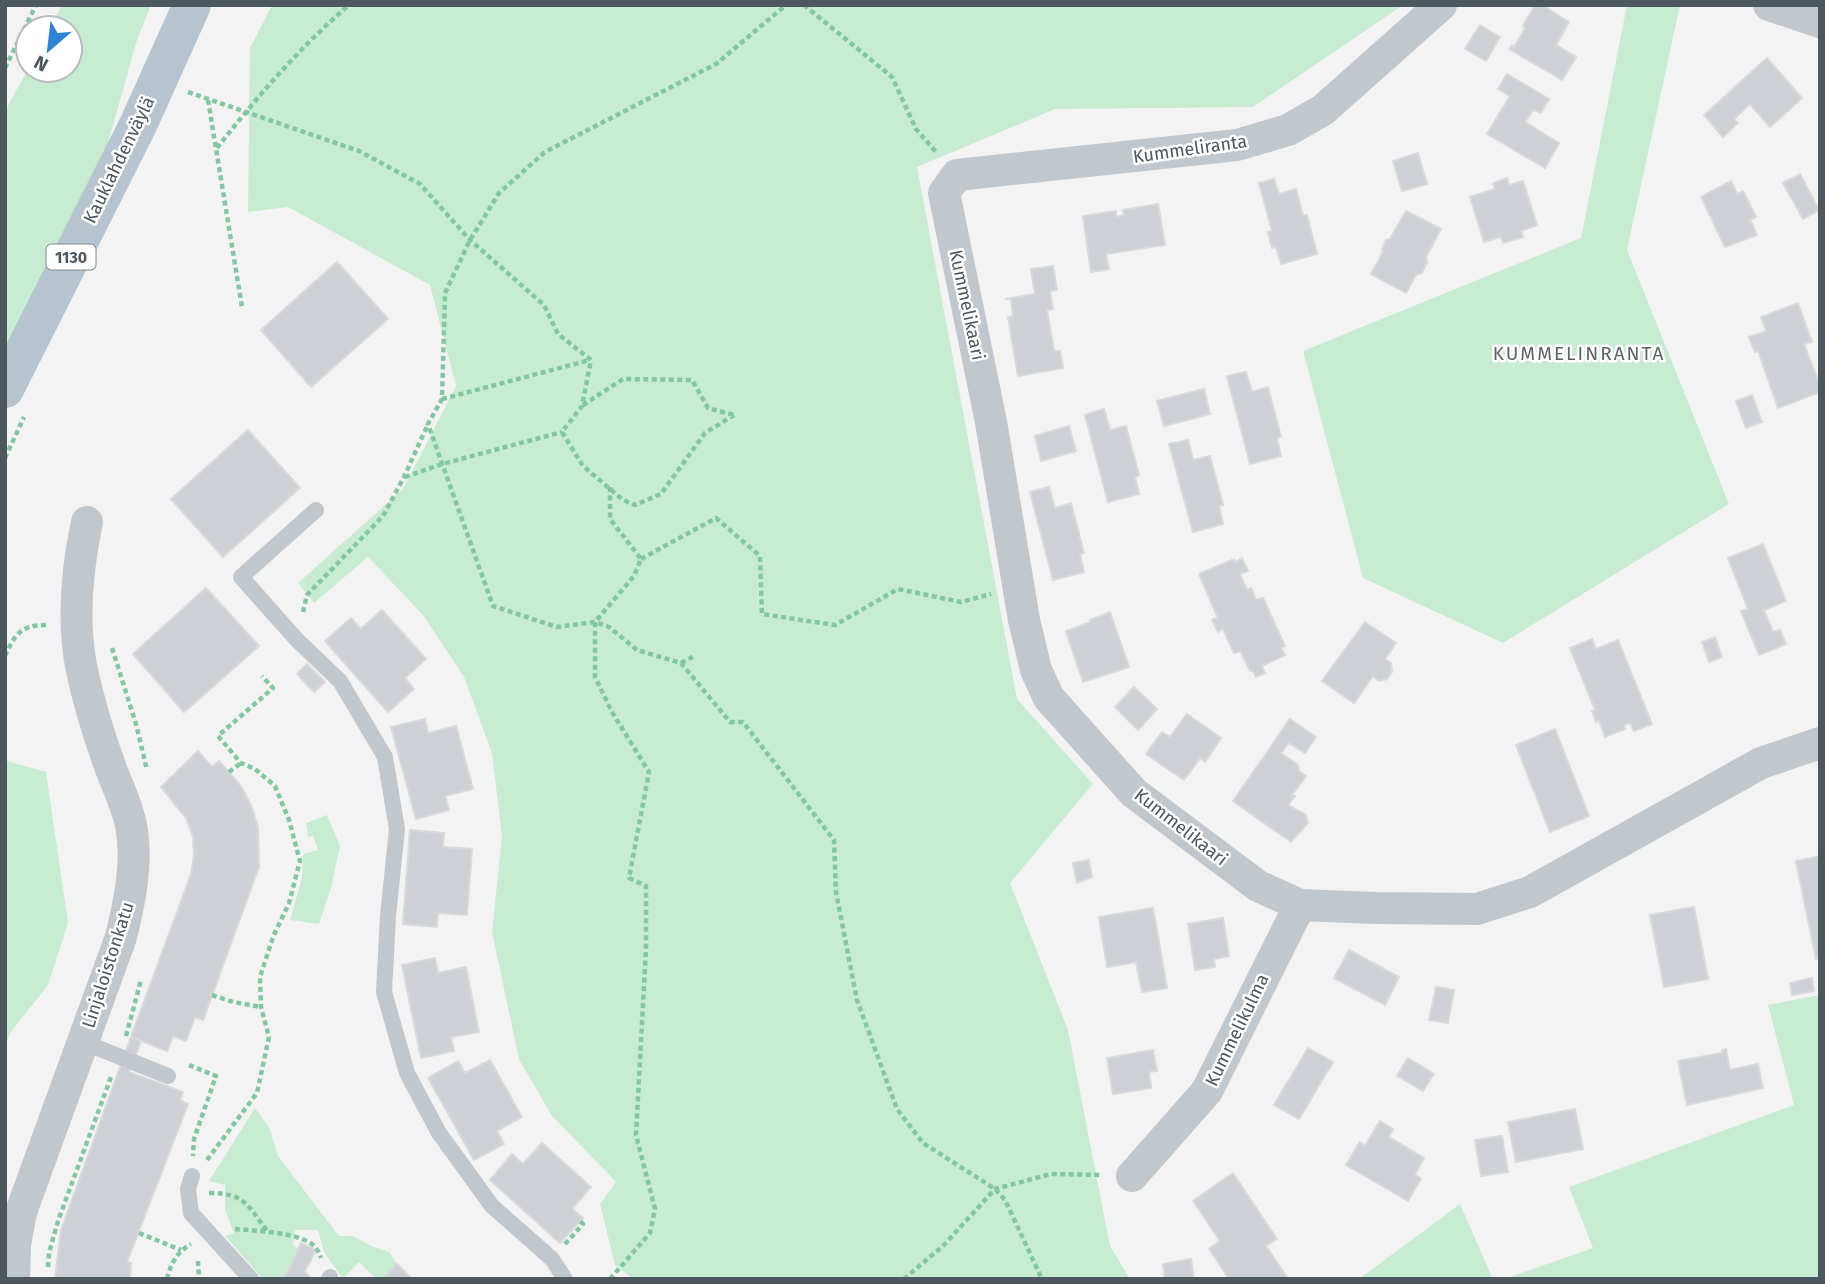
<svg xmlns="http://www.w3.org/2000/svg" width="1825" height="1284" viewBox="0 0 1825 1284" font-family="'Fira Sans',sans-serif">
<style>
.green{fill:#c7ecd2}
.building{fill:#cdd0d4;stroke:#d7d9dd;stroke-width:2}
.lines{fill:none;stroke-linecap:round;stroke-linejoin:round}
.path{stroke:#81c79f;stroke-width:4.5;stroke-dasharray:5 3.5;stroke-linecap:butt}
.service{stroke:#c0c7cd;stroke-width:16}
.minor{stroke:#c0c7cd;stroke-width:32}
.primary{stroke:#b5c4ce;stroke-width:38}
.labels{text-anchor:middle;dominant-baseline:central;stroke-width:5;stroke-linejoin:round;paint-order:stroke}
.shield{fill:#fff;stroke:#82898e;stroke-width:2}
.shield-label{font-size:16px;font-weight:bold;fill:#4c575e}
.street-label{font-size:18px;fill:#4c575e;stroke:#fff}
.neighbourhood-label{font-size:19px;letter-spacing:2px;fill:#5f6367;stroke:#fff}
</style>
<rect width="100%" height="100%" fill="#f4f3f3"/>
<path class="green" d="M62 5H151L137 40 104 157 5 350V111L28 69 70 70V28H50Z
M272 5H1403L1253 107 1055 109 917 167 1017 699 1093 784 1010 883 1068 1030 1110 1246 1130 1279H633L615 1265 600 1204 616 1182 552 1116 519 1059 492 932 502 836 492 753 464 677 423 615 368 557 314 603 298 583 403 489 456 386 430 285 288 207 248 212 250 48Z
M1627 5H1680L1627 250 1729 504 1503 643 1363 578 1303 351 1581 238Z
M7 761 46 772 68 923 48 985 10 1033 5 1046V762Z
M327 815 340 846 331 888 319 924 290 920 302 878 303 854 318 850 313 836 308 837 306 823Z
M1820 995V1279H1504L1593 1248 1569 1187 1794 1105 1768 1005Z
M255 1108 269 1127 278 1156 339 1236H353L371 1246 389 1252 397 1264 383 1279H376L359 1262 343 1279 324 1252 318 1230H295L293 1245 298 1249 284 1279H263L225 1236 234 1233 225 1210V1185L209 1181Z
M1460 1204 1493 1279H1359Z"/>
<path class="building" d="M1535 5H1542L1569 22 1556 45 1576 57 1562 80 1509 49 1512 45 1514 47 1525 28 1523 26Z
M1480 25 1500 37 1486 61 1465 49Z
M1767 58 1802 98 1770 127 1750 104 1734 119 1738 123 1723 137 1704 115Z
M1507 74 1549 99 1541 113 1533 110 1525 122 1559 143 1545 168 1487 134 1510 96 1498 89Z
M1418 153 1427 184 1402 191 1393 161Z
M1800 174 1819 210 1803 219 1783 183Z
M1507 178 1509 185 1523 181 1537 225 1521 231 1523 237 1503 243 1501 237 1484 242 1470 197 1495 189 1493 183Z
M1274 179 1279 194 1296 189 1303 216 1307 215 1317 254 1281 264 1276 247 1272 248 1268 232 1272 231 1259 183Z
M1731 181 1737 194 1743 191 1756 217 1750 220 1757 235 1725 247 1701 197Z
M1158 204 1165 245 1106 254 1109 269 1091 272 1083 216 1116 211V217L1124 215 1123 210Z
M1406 211 1441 229 1426 257 1427 263 1422 273 1416 275 1406 293 1371 274 1383 252 1382 248 1386 240 1390 239Z
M337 262 388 319 311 387 261 330Z
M1053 266 1057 290 1050 291 1053 309 1047 310 1054 351H1060L1063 368 1018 376 1008 317 1013 316 1011 299H1005L1035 294 1031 269Z
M1798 303 1812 342 1804 344 1820 386V392L1778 408 1758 351 1755 352 1749 337 1766 331 1761 317Z
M1246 372 1252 392 1268 387 1281 437 1277 438 1281 456 1250 464 1227 376Z
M1204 389 1210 414 1164 426 1157 401Z
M1752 395 1762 422 1746 428 1736 401Z
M1104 409 1110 430 1126 426 1139 475 1135 477 1139 494 1108 502 1085 415Z
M1069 426 1076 451 1041 461 1035 436Z
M248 430 300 488 223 557 171 499Z
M1188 440 1193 460 1210 456 1223 505 1219 506 1223 524 1193 532 1169 444Z
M1049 487 1055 508 1071 503 1084 553 1080 554 1084 572 1053 580 1030 492Z
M1763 544 1786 601 1764 610 1773 632 1780 630 1786 644 1759 655 1741 611 1748 609 1728 558Z
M1242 558 1248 571 1240 574 1247 590 1251 588 1256 600 1263 598 1285 646 1281 648 1285 655 1262 666 1265 673 1256 677 1252 670 1250 671 1240 651 1234 653 1223 629 1218 632 1212 620 1218 618 1199 574 1234 559 1235 562Z
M206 588 259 646 184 712 133 654Z
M382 610 426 659 405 678 414 689 388 712 325 641 351 618 361 629Z
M1110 612 1129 667 1083 682 1066 631 1091 622 1090 620Z
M1365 622 1396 643 1385 659 1391 663 1392 672 1387 679 1379 681 1373 676 1354 703 1322 681Z
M1715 637 1722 657 1709 662 1702 642Z
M1592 639 1596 649 1618 640 1652 724 1634 731 1630 723 1624 725 1625 729 1605 737 1599 721 1596 722 1592 711 1595 710 1570 648Z
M307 664 325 682 314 692 297 674Z
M1134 687 1157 709 1138 730 1115 707Z
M1187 714 1221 738 1205 762 1200 758 1184 780 1146 754 1162 732 1170 737Z
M425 719 428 733 456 726 473 789 445 796 449 810 416 819 391 727Z
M1290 719 1316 737 1305 753 1289 743 1281 753 1298 765 1299 771 1306 776 1292 795 1295 796 1288 805 1306 815 1308 823 1291 842 1233 801Z
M1555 729 1589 816 1550 832 1516 745Z
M198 751 212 767 219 761 240 785 251 805 258 827 259 867 203 1020 195 1017 186 1041 173 1036 167 1051 131 1037 191 874 194 856 193 837 186 818 161 787Z
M410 830 444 833 443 847 472 849 467 915 438 913 437 927 403 924Z
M1820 856V958L1816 959 1796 861Z
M1089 860 1092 877 1077 883 1073 863Z
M1694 907 1708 979 1664 987 1650 915Z
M1153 908 1167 988 1142 992 1136 962 1107 967 1099 917Z
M1223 918 1229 956 1214 959 1215 967 1195 970 1188 924Z
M1349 950 1399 977 1385 1005 1334 978Z
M435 958 438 973 466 967 479 1032 451 1037 454 1051 421 1058 402 965Z
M1812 978 1814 991 1792 995 1790 983Z
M1436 987 1454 990 1448 1023 1429 1020Z
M131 1037 141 1041 129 1072 183 1092 180 1100 188 1104 127 1262 131 1263 130 1279H55L61 1230Z
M1308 1048 1333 1062 1299 1119 1274 1105Z
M1726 1049 1730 1070 1758 1064 1763 1088 1687 1105 1678 1061 1722 1053V1050Z
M1153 1050 1157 1071 1149 1072 1151 1088 1113 1094 1107 1058Z
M1408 1058 1434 1074 1423 1091 1397 1076Z
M490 1060 522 1117 497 1131 504 1144 474 1160 428 1078 458 1061 465 1073Z
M1575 1109 1583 1149 1516 1162 1508 1122Z
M1380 1121 1393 1129 1389 1137 1424 1158 1415 1174 1421 1179 1408 1201 1346 1165 1360 1142 1365 1146Z
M1502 1136 1508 1172 1481 1176 1475 1140Z
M542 1143 591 1187 572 1209 583 1218 560 1243 490 1180 512 1154 523 1164Z
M1233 1173 1277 1239 1266 1246 1288 1279H1229L1209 1249 1220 1241 1193 1201Z
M301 1243 316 1250 305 1271 311 1279H284Z
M1191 1259 1194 1279H1165L1163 1264Z
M397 1264 412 1279H383Z"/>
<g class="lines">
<path class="path" d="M804 5 892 77 916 129 937 153
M5 68 36 5
M188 92 359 151 420 184 470 240 544 305 558 334 591 360 582 406 562 432 583 466 623 500 635 505 661 494 705 433 734 415
M208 100 242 307
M217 148C257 97 300 47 349 5
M442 399 590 360
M583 405 623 379 692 380 708 408 734 415
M5 458 24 417
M405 477 442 464 562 432
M610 487V519L641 559 634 576 595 622 557 627 493 606 428 424 442 399 445 293 470 240 499 193 545 152 716 64 786 5
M641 559 716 518 760 556 762 614 835 625 898 589 961 602 991 594
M303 612 307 595 383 516 404 477 428 424
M112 648 136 724 147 770
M5 656C15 634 21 625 46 625
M681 663 696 655
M229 772 241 763
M212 995 233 1002 261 1007
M126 1036 141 980
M189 1065 216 1076 194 1139 193 1156
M207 1160 257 1093 269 1037 261 1007 260 977 273 937 289 903 300 861 289 820 275 786 255 769 241 763 218 736 273 688 262 676
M209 1193C244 1193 248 1205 267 1231
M235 1229C256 1231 295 1232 312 1244 317 1248 319 1253 321 1258
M139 1233 181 1250
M565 1244 583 1224 580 1221
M198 1261 199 1279
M48 1267 49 1253 58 1221 111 1077
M167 1279C171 1263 177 1252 191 1244
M610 1279 650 1233 655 1209 636 1135 646 948V886L629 878 649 772 612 712 595 677V622L609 627 637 650 681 663 730 722H743L834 840 836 892 857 1000 897 1109 923 1143 995 1189 1005 1200 1042 1279
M904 1279 944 1245 995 1189 1051 1174 1103 1175"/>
<path class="service" d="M316 510 241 577 297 640 340 681 385 757 397 829 388 916 384 992 407 1073 439 1133 492 1206 552 1259 565 1279
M83 1042 123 1058
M133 1062 168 1076
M192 1176 188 1189 191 1213 251 1279
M329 1279 330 1277"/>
<path class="minor" d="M1441 5 1323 110 1288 130 1237 145 957 175 944 193 991 422 1024 620 1036 670 1049 698 1134 793 1258 886 1300 905 1376 908 1477 909 1530 892 1761 763 1820 743
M1769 5 1820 22
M1132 1176 1207 1091 1300 905
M14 1279 15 1245 21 1212 121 937C130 900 138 862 131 825 127 806 118 787 111 769 99 736 88 700 81 666 72 617 77 569 87 522"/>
<path class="primary" d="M5 389 138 125 192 5"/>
</g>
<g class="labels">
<rect class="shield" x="46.5" y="244.5" width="49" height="25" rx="5"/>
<g class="shield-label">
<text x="71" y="257">1130</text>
</g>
<g class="street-label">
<text transform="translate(1190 149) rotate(-8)">Kummeliranta</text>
<text transform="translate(119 160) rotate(-64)">Kauklahdenväylä</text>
<text transform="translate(967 305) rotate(78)">Kummelikaari</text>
<text transform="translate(1181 827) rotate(38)">Kummelikaari</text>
<text transform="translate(108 965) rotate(-72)">Linjaloistonkatu</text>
<text transform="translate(1237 1030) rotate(-64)">Kummelikulma</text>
</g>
<g class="neighbourhood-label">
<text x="1579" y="353">KUMMELINRANTA</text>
</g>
</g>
<rect width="1825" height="1284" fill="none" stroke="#4c575e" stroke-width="14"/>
<g transform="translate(49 49) rotate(208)"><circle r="33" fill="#ffffff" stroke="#b7bcbf" stroke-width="2"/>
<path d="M0-5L12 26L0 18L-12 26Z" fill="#2d84d4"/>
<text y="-10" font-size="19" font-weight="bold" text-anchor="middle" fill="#4c575e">N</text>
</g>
</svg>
